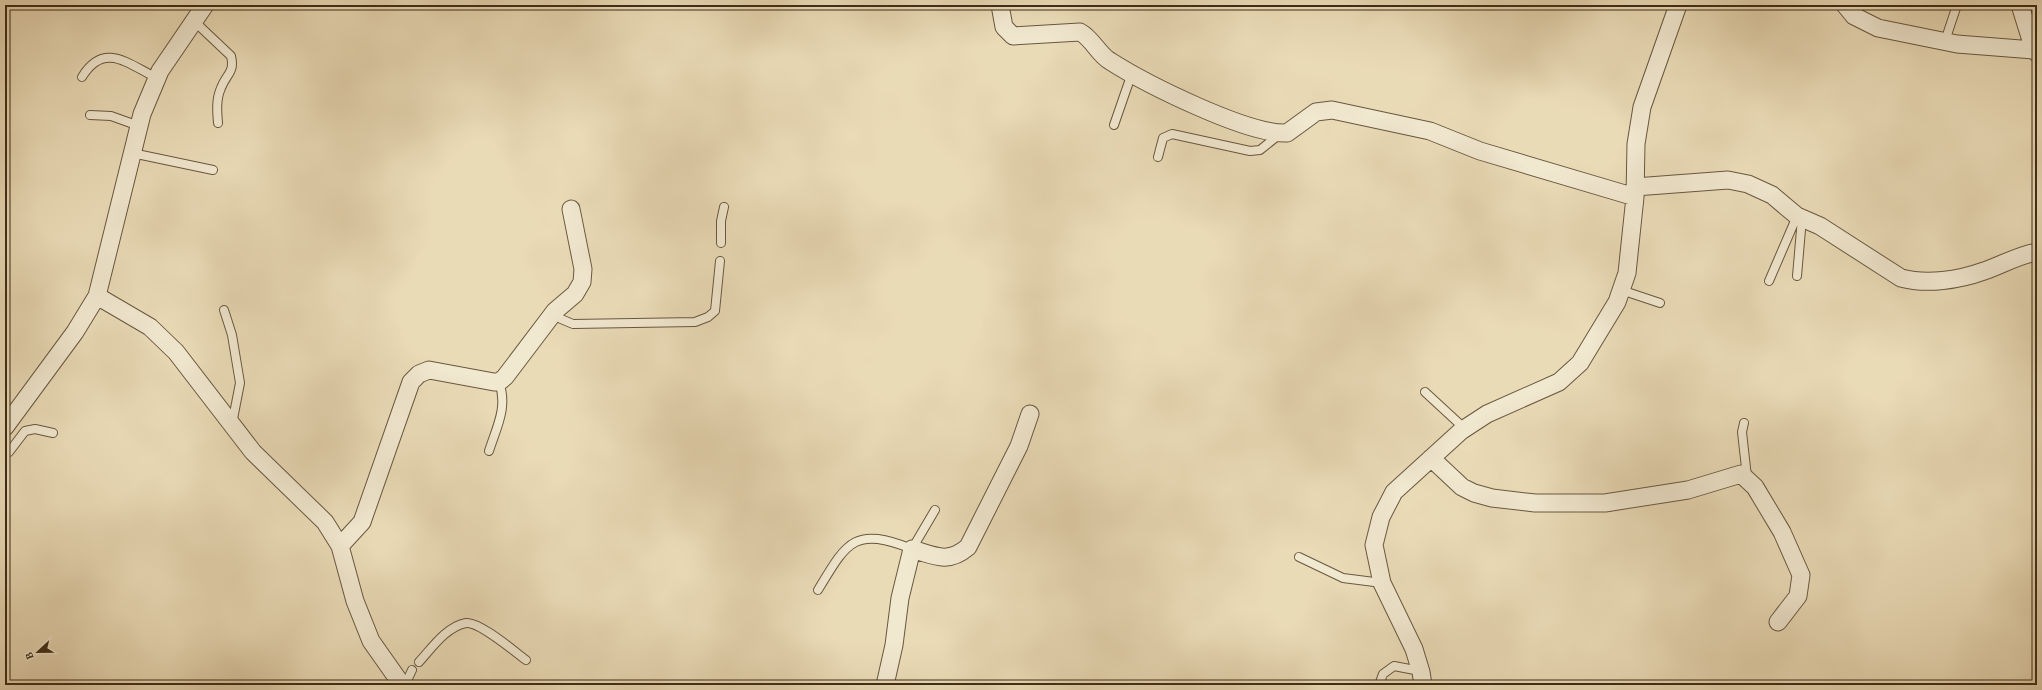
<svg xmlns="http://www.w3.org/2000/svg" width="2042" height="690" viewBox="0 0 2042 690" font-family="'Gentium Book Plus',serif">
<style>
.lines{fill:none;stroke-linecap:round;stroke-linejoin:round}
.lane-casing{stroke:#68583f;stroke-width:10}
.street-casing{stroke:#68583f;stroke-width:19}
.lane{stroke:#f1e8d0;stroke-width:8}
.street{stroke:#f1e8d0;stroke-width:17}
</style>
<rect width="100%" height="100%" fill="#eadbb7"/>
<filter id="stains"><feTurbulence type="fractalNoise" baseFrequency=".005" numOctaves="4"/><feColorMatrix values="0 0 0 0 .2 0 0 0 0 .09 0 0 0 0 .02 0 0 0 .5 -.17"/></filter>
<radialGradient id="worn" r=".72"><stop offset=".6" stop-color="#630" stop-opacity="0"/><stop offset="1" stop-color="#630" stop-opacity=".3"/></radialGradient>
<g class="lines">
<defs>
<path id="lane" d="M1854 16 1860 5
M194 21 231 56C235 73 226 74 221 88 216 99 217 111 218 123
M1945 41 1957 5
M82 77C104 41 128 64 157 78
M90 115 111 116 139 126
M1114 125 1132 73
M132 153 213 170
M1158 157 1163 138 1172 134 1250 151 1260 150 1280 134
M721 243V221L724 207
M1797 276 1802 218
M1769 281 1797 216
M1621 290 1660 303
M224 310 232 335 240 383 232 424
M555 311 561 319 573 324 695 322 708 317 715 311 720 261
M1425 392 1464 428
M1744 423 1742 432 1747 477
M489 451C497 426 508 407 499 382
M5 453 9 452 25 431 35 429 53 433
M1299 557 1343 578 1382 583
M818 590C847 542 854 526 912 549L935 510
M419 662C431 649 447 626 466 623 479 621 515 652 526 660
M405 685 412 670
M1379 685 1383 674 1394 666 1420 671"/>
<path id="street" d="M1000 5 1004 27 1013 36 1080 32C1093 39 1098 54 1110 61 1146 84 1248 135 1287 133L1316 112 1332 110 1430 131 1480 151 1635 197
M1845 5 1854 16 1878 28 1957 44 2034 50 2037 53
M2020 5 2034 50
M1635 187 1728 180 1748 184 1772 195 1797 216 1820 226 1901 278C1927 285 1959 280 1984 271 2002 265 2018 255 2037 252
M97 296 150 327 176 352 253 452 325 522 340 546 355 601 371 641 402 685
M5 427 75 332 97 296 142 114 160 71 205 5
M1431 458 1462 487 1474 493 1492 498 1535 503H1605L1688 490 1741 474 1755 487 1782 532 1801 575 1798 596 1778 622
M340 546 362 522 411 382 419 374 429 370 494 382H499L505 377 555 311 575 294 582 282 583 269 571 209
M885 685 894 645 900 598 912 549C935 556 948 564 968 547L1019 446 1030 414
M1423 685 1421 672 1414 649 1382 583 1374 545 1381 517 1394 492 1461 431 1487 414 1559 382 1580 363 1617 302 1627 273 1635 197 1636 144 1642 107 1678 5"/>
</defs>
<use href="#lane" class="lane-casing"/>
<use href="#street" class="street-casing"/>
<use href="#lane" class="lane"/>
<use href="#street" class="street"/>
</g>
<rect width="2042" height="690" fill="none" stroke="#eadbb7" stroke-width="20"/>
<rect x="6" y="6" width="2030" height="678" fill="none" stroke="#3d2d17" stroke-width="2"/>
<rect x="10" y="10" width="2022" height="670" fill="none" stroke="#3d2d17"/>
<g transform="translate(38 652) rotate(248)" stroke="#f1e8d0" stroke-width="3" paint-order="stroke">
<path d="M0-3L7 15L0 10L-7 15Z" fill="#3d2d17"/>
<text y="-6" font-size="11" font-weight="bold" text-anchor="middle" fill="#3d2d17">B</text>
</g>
<rect width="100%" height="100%" filter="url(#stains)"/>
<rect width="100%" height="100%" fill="url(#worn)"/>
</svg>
